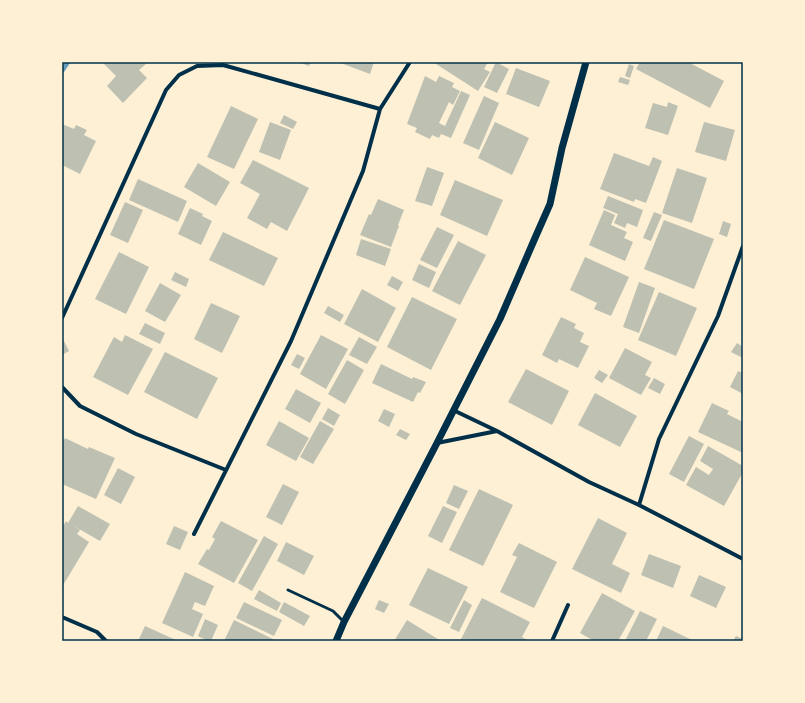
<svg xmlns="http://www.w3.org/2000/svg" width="805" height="703" viewBox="0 0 805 703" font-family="'Alegreya Sans',sans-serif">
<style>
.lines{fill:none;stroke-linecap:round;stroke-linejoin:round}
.stream{stroke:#669bbc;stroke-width:4.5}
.building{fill:#bec0b2}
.service{stroke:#003049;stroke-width:3}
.minor{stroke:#003049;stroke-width:4}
.tertiary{stroke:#003049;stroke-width:7}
.neatline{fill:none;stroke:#003049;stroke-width:1.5}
</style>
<rect width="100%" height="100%" fill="#fdf0d5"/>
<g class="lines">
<path class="stream" d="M62 71 68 62"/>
</g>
<path class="building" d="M106 62H143L146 64 139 70 147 78 123 103 107 86 116 76 104 64Z
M298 62H311L309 66Z
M338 62H374L370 74Z
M433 62H488L484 69 490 72 478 91Z
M496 62 509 69 497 93 484 87Z
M640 62H688L724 81 710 108 636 69Z
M629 64 634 66 630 78 625 76Z
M516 68 550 81 539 107 506 94Z
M425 76 436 82 439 76 454 83 452 87 460 91 453 105 449 102 439 123 445 126 461 91 470 95 451 138 441 134 439 138 432 135 430 139 415 132 417 128 407 124Z
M620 77 630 80 628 85 618 82Z
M484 96 499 103 479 150 463 143Z
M668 102 678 106 668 135 645 128 653 103 667 107Z
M231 106 258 119 234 169 207 157Z
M284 115 297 122 293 129 280 123Z
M270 122 291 130 280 160 259 152Z
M495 122 529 138 512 175 478 158Z
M704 122 735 130 726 161 695 152Z
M62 124 74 129 76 125 87 130 84 135 96 141 80 174 62 165Z
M614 153 649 166 653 157 662 161 646 203 635 199 634 202 600 189Z
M253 160 309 188 287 231 271 222 267 229 247 218 260 194 240 183Z
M198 163 230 182 216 206 184 187Z
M427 167 444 173 432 206 415 201Z
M677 168 707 178 692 223 662 213Z
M138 179 187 201 178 222 129 200Z
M455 180 503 200 487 236 440 215Z
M608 196 643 210 637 227 627 223 625 228 614 223 618 214 603 208Z
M378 199 404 210 398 225 399 226 391 247 360 235 369 214 371 215Z
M125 202 143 210 128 243 110 235Z
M190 208 203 214 202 216 212 221 201 245 178 234Z
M604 210 615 215 611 225 627 232 624 238 633 242 625 261 589 245Z
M654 212 662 215 651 241 643 238Z
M664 220 714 239 694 289 644 269Z
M723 221 731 224 727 237 719 234Z
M437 227 454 235 437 268 420 260Z
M223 232 278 258 264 286 209 260Z
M361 239 391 249 385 266 356 255Z
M458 241 486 255 460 305 432 291Z
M119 252 149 267 126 314 95 299Z
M585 257 629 277 611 316 594 309 597 303 570 290Z
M419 264 436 272 429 288 412 280Z
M175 272 189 279 186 287 171 280Z
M392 276 403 282 398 291 387 285Z
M639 282 655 288 639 333 623 327Z
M160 283 181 295 165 322 145 311Z
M362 289 396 308 378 342 344 324Z
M659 292 697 308 676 356 638 340Z
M412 297 457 319 431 370 387 347Z
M211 303 240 316 222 353 194 339Z
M328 306 344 315 340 322 324 313Z
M561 317 576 324 574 328 584 333 580 342 589 346 578 368 559 359 557 363 542 355Z
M145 323 165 333 160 344 139 334Z
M125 335 153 349 128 395 93 377 114 337 122 342Z
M321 335 348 349 326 389 300 374Z
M359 337 377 347 367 364 349 355Z
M64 341 69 351 62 355V342Z
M737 343 743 347V353L741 357 731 352Z
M625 348 652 362 645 375 651 378 641 395 609 378Z
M165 352 218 378 197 419 144 392Z
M297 354 305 358 299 369 291 365Z
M347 360 364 370 345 404 328 394Z
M381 364 412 379 413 377 426 382 420 393 418 392 413 402 372 383Z
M526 369 569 391 552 425 508 402Z
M599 370 608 375 602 383 594 378Z
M738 371 743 373V394L730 387Z
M654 378 665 384 660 394 648 388Z
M296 389 321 403 310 423 285 409Z
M595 393 637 416 620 447 578 425Z
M712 403 729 411 727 414 743 422V453L698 432Z
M328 408 340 415 334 426 322 419Z
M384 409 395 414 389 427 378 421Z
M279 421 309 438 296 461 266 445Z
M320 421 334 429 313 464 300 457Z
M400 429 410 434 406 440 396 435Z
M689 436 704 444 684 482 669 474Z
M65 438 88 449 89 447 115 458 96 499 62 484V444Z
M708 446 743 466V472L724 506 686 485 696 467 709 475 713 469 700 461Z
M118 468 135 477 121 504 104 495Z
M283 484 299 492 282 525 266 517Z
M454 485 468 491 459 509 446 503Z
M479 489 513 505 483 566 449 550Z
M78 506 110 524 100 541 72 525 80 530 77 534 89 542 62 587V546L64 543 62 542V528L66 521 68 523Z
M443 506 457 512 442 543 428 536Z
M598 518 627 533 612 564 630 573 621 593 572 569Z
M221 521 258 540 234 583 198 564 207 549 209 550 215 539 212 537Z
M174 526 188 532 180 550 166 544Z
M264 536 278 544 252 591 238 583Z
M286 542 314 556 304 575 277 561Z
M519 543 557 562 534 608 500 592 517 557 512 555Z
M649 554 681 566 673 588 641 575Z
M428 568 468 587 449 624 409 605Z
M185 572 214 586 205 606 195 602 192 609 203 614 193 637 162 623Z
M699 575 726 587 716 608 690 596Z
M259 590 281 603 277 611 254 599Z
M602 593 635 611 618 641H594L580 633Z
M482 598 530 622 522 637 529 641H460Z
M379 600 389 604 384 613 375 609Z
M464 600 472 605 459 632 450 628Z
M244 602 282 620 274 636 236 618Z
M284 602 310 616 304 626 279 612Z
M640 611 657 619 646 641H625Z
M205 619 218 625 211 641H208L198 636Z
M234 620 277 641H224Z
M407 620 441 641H394Z
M145 626 178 641H138Z
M663 626 692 640V641H656Z
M736 636 743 639V641H733Z"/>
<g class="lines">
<path class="service" d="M288 590 333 611 343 621"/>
<path class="minor" d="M62 318 166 90 179 75 197 66 223 65 380 109
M62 387 80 406 136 434 226 470
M453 410 497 431 589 482 639 505 743 559
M437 443 497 431
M639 505 659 439 718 316 743 246
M194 534 291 341 363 171 380 109 410 62
M62 617 97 632 106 641
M552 641 568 605"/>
<path class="tertiary" d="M336 641 344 622 437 443 500 319 535 238 550 204 562 148 586 62"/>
</g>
<rect width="805" height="703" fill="none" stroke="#fdf0d5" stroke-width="126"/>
<rect x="63" y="63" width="679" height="577" class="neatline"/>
</svg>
